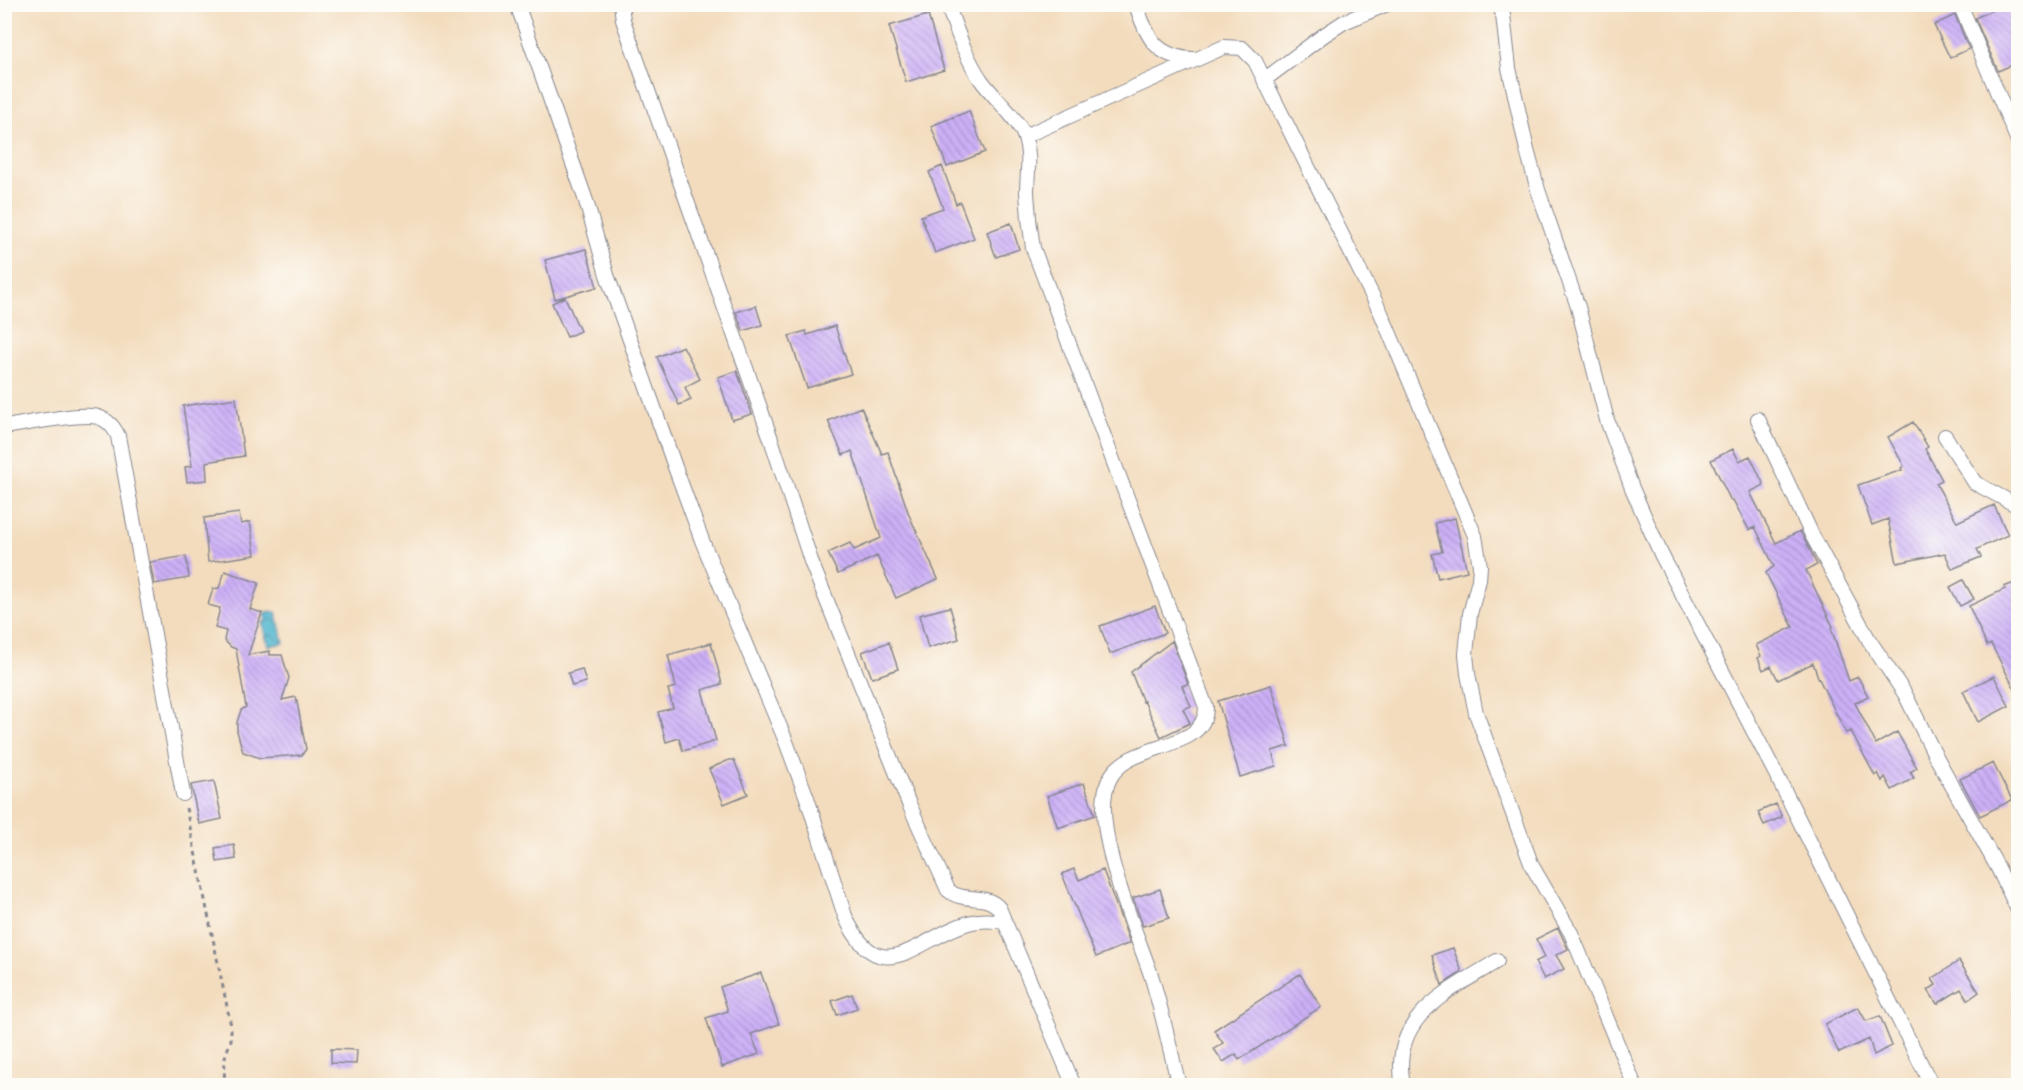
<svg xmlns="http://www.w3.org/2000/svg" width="2023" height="1090" viewBox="0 0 2023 1090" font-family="Itim,sans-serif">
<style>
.water{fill:url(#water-waves);stroke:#357296;stroke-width:1.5}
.building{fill:url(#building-back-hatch)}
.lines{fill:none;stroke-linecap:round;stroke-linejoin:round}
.minor-casing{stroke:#87868e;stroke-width:16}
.path{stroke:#87868e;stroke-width:3;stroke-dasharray:4.5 4.5;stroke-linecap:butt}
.minor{stroke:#fff;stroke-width:14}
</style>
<defs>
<pattern id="water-waves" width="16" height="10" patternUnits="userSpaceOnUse" patternTransform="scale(1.5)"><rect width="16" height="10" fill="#4fb5cd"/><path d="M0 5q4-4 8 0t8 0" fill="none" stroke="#4194aa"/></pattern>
<pattern id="building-back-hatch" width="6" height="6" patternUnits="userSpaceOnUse" patternTransform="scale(1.5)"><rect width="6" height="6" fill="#cdb1f8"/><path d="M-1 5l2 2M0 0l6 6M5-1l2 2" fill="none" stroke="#a690cc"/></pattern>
</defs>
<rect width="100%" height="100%" fill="#fdfcf7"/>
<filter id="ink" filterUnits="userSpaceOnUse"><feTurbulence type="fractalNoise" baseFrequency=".0167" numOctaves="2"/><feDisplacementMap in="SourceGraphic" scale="12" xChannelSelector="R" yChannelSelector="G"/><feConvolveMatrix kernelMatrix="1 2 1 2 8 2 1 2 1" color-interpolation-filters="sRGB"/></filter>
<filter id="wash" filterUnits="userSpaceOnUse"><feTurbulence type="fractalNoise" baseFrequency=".008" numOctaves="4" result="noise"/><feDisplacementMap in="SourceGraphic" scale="24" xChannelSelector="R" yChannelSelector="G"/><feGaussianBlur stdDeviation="1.35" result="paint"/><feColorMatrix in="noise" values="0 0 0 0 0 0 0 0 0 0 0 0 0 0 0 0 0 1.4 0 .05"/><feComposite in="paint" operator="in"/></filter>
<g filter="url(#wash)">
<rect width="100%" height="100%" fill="#f3dcbd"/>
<path class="water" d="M276 612 284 643 268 646 262 622H266L265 616 267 613Z"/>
<g id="blocks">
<path class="building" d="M2005 4H2019V12L2012 17 2019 31V62L1998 71 1975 18Z
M928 15 944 70 906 82 889 26Z
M1955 15 1969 49 1950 58 1934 25Z
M969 111 985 152 947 167 931 126Z
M942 166 956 204 960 202 974 238 935 253 921 216 943 208 929 172Z
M1011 223 1019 249 996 257 987 232Z
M586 249 597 287 555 299 545 260Z
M565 297 580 331 567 337 552 303Z
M756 306 762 325 743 331 736 312Z
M835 326 851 374 807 388 789 336 806 331 807 335Z
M683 346 700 379 685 387 691 400 679 405 657 357Z
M737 371 752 414 732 420 718 377Z
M236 398 244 456 206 462 207 480 187 482 185 467 192 466 183 406Z
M861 407 882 454 888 452 909 515 938 579 896 598 877 556 838 574 828 553 850 543 854 550 881 538 852 451 843 455 828 421Z
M1913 422 1928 447 1925 449 1942 480 1936 483 1957 522 1994 505 2008 535 1977 549 1981 557 1952 569 1945 553 1897 563 1888 519 1872 525 1858 485 1902 470 1901 468 1904 466 1888 437Z
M1733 449 1739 461 1750 456 1764 485 1750 492 1776 543 1800 531 1809 548 1817 565 1806 570 1833 627 1831 628 1849 681 1858 677 1868 696 1855 703 1876 744 1897 732 1917 768 1910 772 1914 778 1892 790 1885 777 1882 781 1878 773 1875 776 1851 731 1846 733 1818 677 1813 663 1778 680 1771 666 1763 670 1758 658 1761 656 1756 645 1793 627 1766 573 1774 566 1755 527 1749 530 1733 500 1731 501 1711 460Z
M239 513 241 524 250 522 255 555 208 562 204 518Z
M1455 518 1467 571 1438 578 1432 554 1442 552 1435 523Z
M186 556 189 578 154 584 150 562Z
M225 571 259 583 250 609 262 613 248 655 270 651V655H282L289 678 282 700 296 697 306 749 302 755 260 758 243 752 237 731V722L241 710 246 707 236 649 231 647 224 640 226 631 215 628 220 608 208 605 213 589 219 588Z
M1963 580 1974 599 1960 606 1950 587Z
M2019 581V697L1991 644 1987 646 1969 606 2005 589 2004 587Z
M1155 606 1165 633 1110 654 1100 626Z
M950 607 959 639 928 648 919 615Z
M1172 641 1188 684 1182 686 1191 706 1183 709 1190 723 1161 737 1144 701 1143 702 1131 672Z
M889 642 898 669 872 678 862 652Z
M711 643 722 684 702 690 716 741 683 751 679 738 666 742 658 712 673 708 668 689 676 687 668 655Z
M582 669 586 682 572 686 568 673Z
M1994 676 2009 706 1978 722 1963 691Z
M1271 685 1289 746 1272 751 1276 766 1240 777 1218 701Z
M729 760H734L748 794 724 804 709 769Z
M1993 763 2012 800 1980 816 1960 779Z
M214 781 222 819 199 824 191 785Z
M1084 783 1095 815 1058 828 1047 796Z
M1776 804 1782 817 1764 825 1758 812Z
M234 845 236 859 217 862 215 848Z
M1074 869 1079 880 1103 870 1130 943 1096 957 1062 874Z
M1160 889 1169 918 1143 926 1133 898Z
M1558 928 1568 949 1556 955 1564 969 1544 979 1535 962 1545 957 1536 939Z
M1453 948 1462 972 1442 985 1432 955Z
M1959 961 1979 992 1968 1000 1961 989 1937 1004 1928 990 1936 985 1932 979Z
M761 973 779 1024 751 1034 759 1054 722 1067 706 1018 728 1011 720 987Z
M1300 974 1321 1007 1239 1060 1236 1054 1223 1062 1214 1049 1223 1043 1214 1030Z
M852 994 857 1008 837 1015 832 1001Z
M1858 1007 1866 1021 1880 1016 1892 1046 1874 1055 1869 1039 1839 1053 1825 1024Z
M331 1049 357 1050 356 1064 331 1063Z"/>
</g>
</g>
<g filter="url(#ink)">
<use href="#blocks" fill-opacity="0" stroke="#87868e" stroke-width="1.5"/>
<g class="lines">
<defs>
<path id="minor" d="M517 4 586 201 607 275 675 467 703 543 785 739 807 798 845 916C880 994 917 938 968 923 981 919 993 920 1005 922
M621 4 623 20 771 439 812 564 909 804 948 890C963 904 985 892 999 908L1074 1086
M947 4C957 31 965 56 981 80 994 98 1019 119 1025 138 1031 157 1027 174 1027 193 1028 212 1030 230 1033 248L1206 707C1206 753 1130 740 1110 778 1087 820 1136 931 1151 975 1162 1011 1170 1049 1179 1086
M1136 4C1146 36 1156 58 1193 59
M1499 4 1503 15 1509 68 1527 150 1538 190 1578 307 1607 420 1632 488 1661 554 1779 780 1932 1086
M1958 4 1962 9 2018 141
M1264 80 1324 35 1344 22 1387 4
M1025 136 1224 47 1242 48 1255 61 1381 313 1475 536 1480 566 1479 580 1470 614 1466 654 1468 674 1476 713 1532 866 1571 933 1635 1086
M1758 419 1812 535 1869 640 1905 694 1934 753 1998 868 2018 910
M4 427C26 424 80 412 98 417 108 420 114 427 118 436L183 794
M1945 436 1975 483 2018 506
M1403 1086C1389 1016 1448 992 1497 961"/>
</defs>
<use href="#minor" class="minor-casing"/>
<path class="path" d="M186 808 231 1026V1040L225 1057 224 1086"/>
<use href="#minor" class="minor"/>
</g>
</g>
<rect width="2023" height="1090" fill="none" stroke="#fdfcf7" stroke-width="24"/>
</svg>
